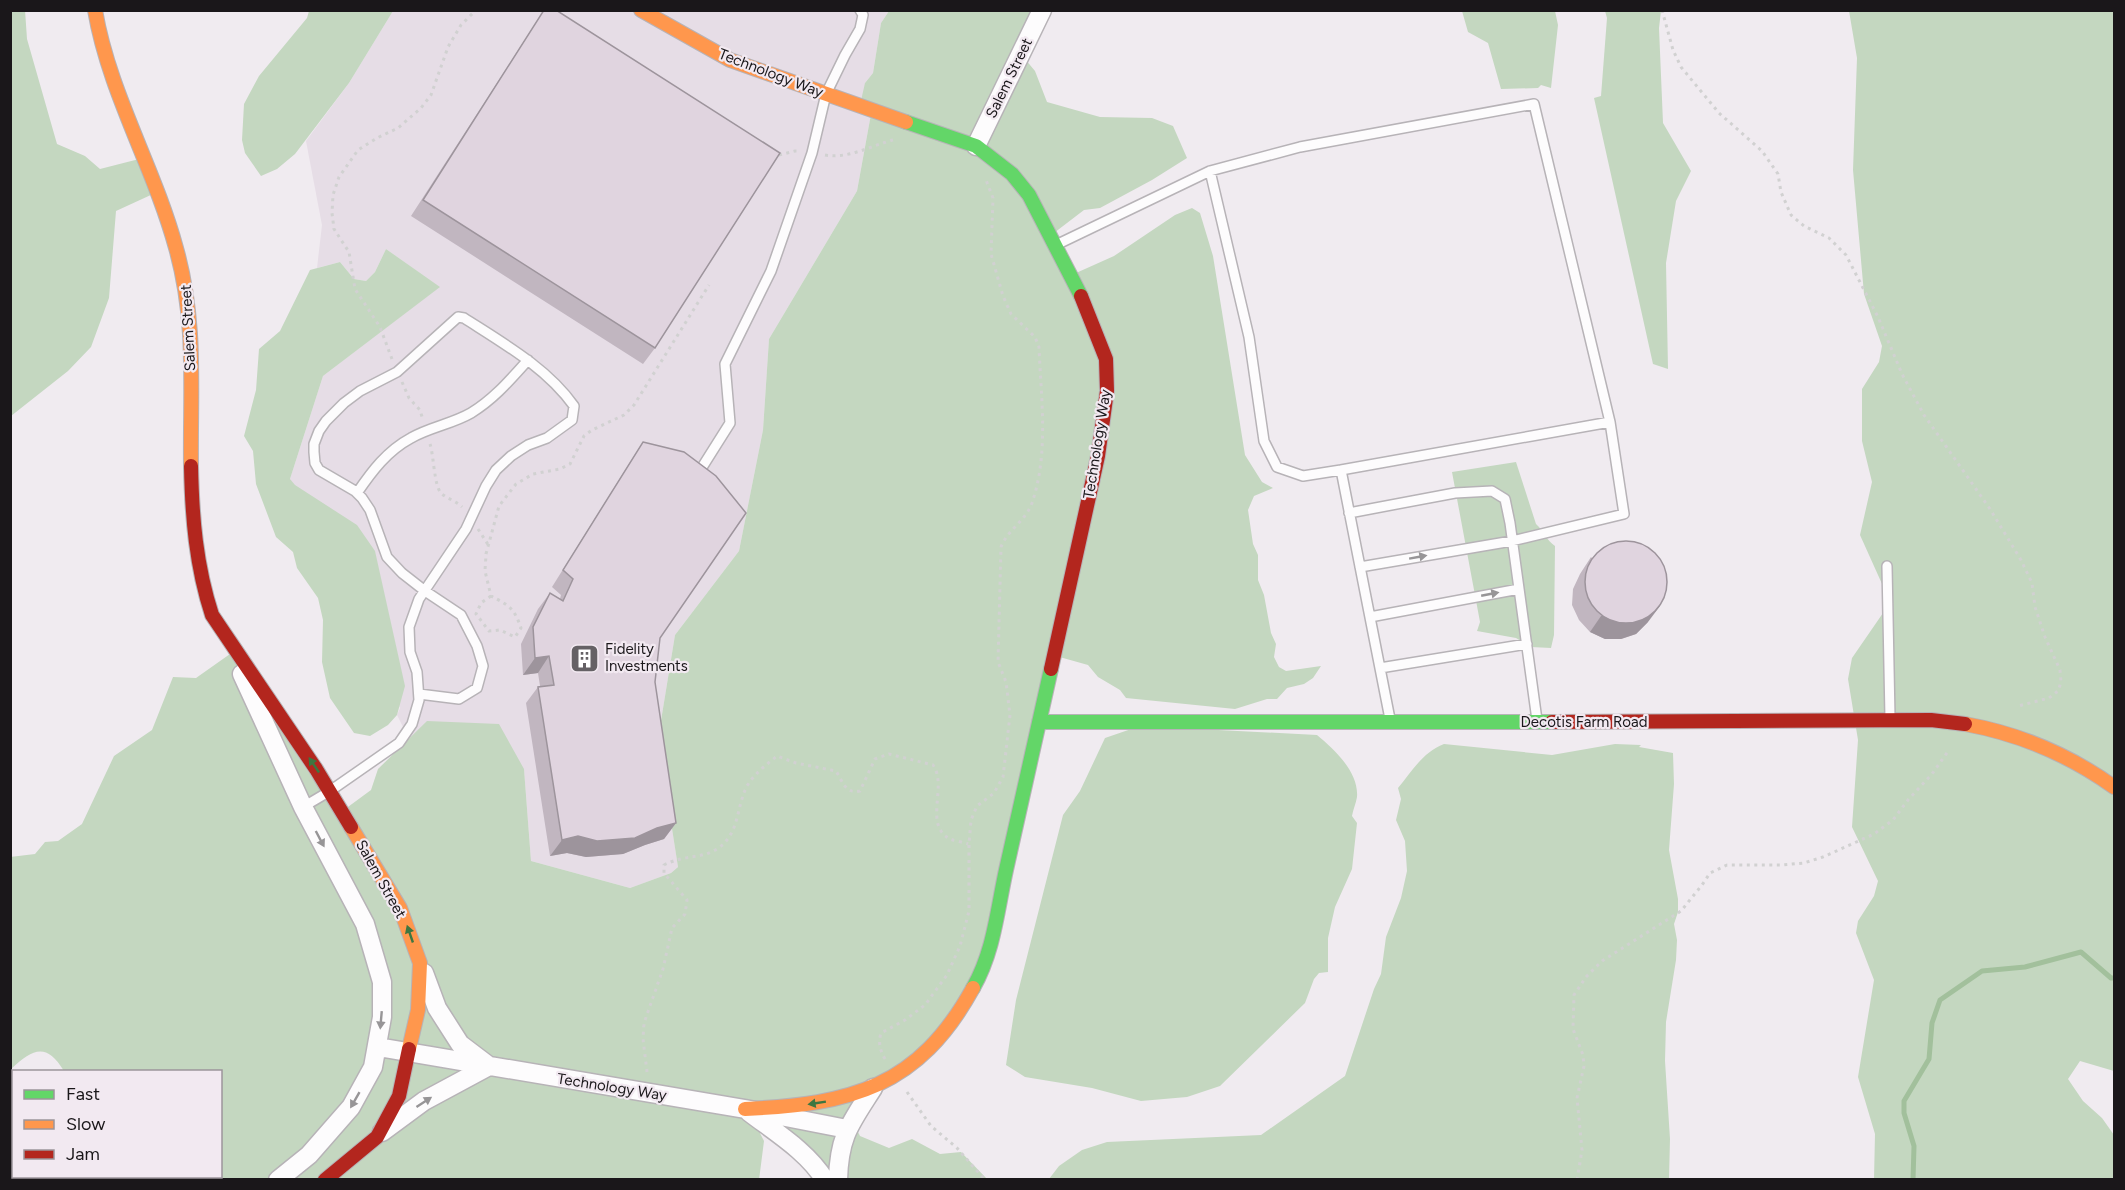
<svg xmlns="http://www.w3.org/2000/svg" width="2125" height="1190" viewBox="0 0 2125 1190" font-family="Figtree,sans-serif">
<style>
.built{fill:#e6dde6}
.green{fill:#c4d7c0}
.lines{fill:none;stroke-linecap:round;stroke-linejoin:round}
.stream{stroke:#a2c09c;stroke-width:5}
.lane-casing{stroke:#b7b3b7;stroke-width:12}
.street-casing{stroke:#b7b3b7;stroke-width:21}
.fast-casing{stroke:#b7b3b7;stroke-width:16}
.slow-casing{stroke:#b7b3b7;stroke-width:16}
.jam-casing{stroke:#b7b3b7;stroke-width:16}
.path{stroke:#d1d1d1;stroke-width:3;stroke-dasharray:3 4.5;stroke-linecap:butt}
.lane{stroke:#fdfcfd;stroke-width:9}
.street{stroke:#fdfcfd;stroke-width:18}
.fast{stroke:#63d668;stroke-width:14}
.slow{stroke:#ff974d;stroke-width:14}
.jam{stroke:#b3261e;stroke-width:14}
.wall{fill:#c1b6c0}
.shaded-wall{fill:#9d949c}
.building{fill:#e0d4df;stroke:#9d949c;stroke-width:1.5}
.oneway{fill:#979597}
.oneway2{fill:#3e7641}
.labels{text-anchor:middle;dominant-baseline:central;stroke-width:4.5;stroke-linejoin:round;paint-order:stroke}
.street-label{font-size:15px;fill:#1a171a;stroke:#f2e9f1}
.poi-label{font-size:15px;fill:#1a171a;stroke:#f2e9f1;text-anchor:start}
</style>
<rect width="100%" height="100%" fill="#f0ebf0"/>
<path class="built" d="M393 11H889L881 23 873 73 865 83 871 114 857 191 769 339 763 430 739 551 675 635 658 739 678 867 671 873 630 888 531 861 524 769 408 737 397 715 400 708 290 479 323 376 439 287 386 249 375 272 366 281 354 279 340 262 317 268 322 225 306 141 349 83Z"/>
<path class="green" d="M25 10 27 39 57 144 85 156 100 169 143 158 153 194 116 211 109 298 91 347 68 371 11 416 10 11Z
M309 11H393L349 83 295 154 277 169 261 176 245 153 242 140 244 104 259 76 307 18Z
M889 11H1040L1020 53 1035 71 1047 102 1100 117 1152 118 1173 126 1187 158 1152 180 1100 208 1084 210 1050 236 1076 273 1114 256 1175 215 1192 208 1200 213 1213 256 1245 455 1262 482 1273 488 1254 496 1248 510 1253 544 1258 555V580L1264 595 1271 633 1276 644 1274 657 1279 667 1286 671 1321 666 1313 678 1304 684 1287 688 1277 699H1267L1235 709 1126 698 1120 690 1098 677 1088 665 1056 656 989 949 959 1009 869 1100 858 1132 860 1136 889 1148 912 1139 940 1154 961 1152 987 1179H837L747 1108 764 1141 759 1180 11 1179 10 1132 13 1136 14 1176H220V1072L64 1071C46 1042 33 1049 11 1069L10 857 35 854 45 842 58 841 82 824 114 756 152 730 173 677 196 678 230 654 337 815 371 790 378 769 427 721 499 724 524 769 531 861 630 888 671 873 678 867 658 739 675 635 739 551 763 430 769 339 857 191 871 114 860 105 865 83 873 73 881 23Z
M1462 11H1555L1558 25 1551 88 1541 85 1538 88 1501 89 1488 43 1468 32Z
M1605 11H1661L1659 28 1663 123 1691 171 1676 201 1666 263 1668 369 1653 364 1594 98 1601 96 1607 18Z
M1849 11H2114V1071L2080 1061 2068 1079 2083 1101 2102 1118 2114 1135V1179H1874L1875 1134 1858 1077 1874 980 1856 933 1858 921 1874 896 1878 881 1852 827 1858 740 1848 679 1852 658 1883 613 1887 595 1860 535 1872 482 1862 441V389L1879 362 1882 346 1864 294 1853 170 1857 58Z
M386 249 440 287 323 376 290 479 295 485 357 525 375 551 405 686 397 715 388 725 370 736 354 733 330 698 322 662 323 620 318 598 297 568 293 552 276 537 256 484 253 451 244 436 256 390 259 349 280 331 310 270 340 262 354 279 366 281 375 272Z
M1516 462 1536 524C1544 531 1546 540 1555 546L1554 635 1551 648 1531 647 1516 638 1477 631 1480 622 1452 472Z
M1140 726 1317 735C1334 749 1359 772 1357 797 1356 803 1353 810 1352 816L1357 823 1352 869 1335 907 1328 938V972L1319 973 1314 979 1305 1003 1220 1086 1187 1097 1141 1101 1092 1088 1025 1077 1006 1065 1016 1000 1063 815 1080 791 1105 738Z
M1444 744 1552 755 1615 744 1641 745 1639 747 1673 753 1674 784 1669 850 1678 899V912L1674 924 1677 940 1676 960 1666 1022 1665 1061 1670 1139 1669 1179H1049L1059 1166 1082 1150 1107 1142 1261 1135 1345 1076 1374 989 1381 974 1386 937 1401 898 1407 871 1405 841 1396 820 1401 799 1398 788C1412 771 1423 752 1444 744Z"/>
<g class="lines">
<path class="stream" d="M1913 1180 1914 1146 1904 1113V1101L1929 1059 1932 1023 1940 1000 1982 971 2025 967 2081 952 2111 978H2114"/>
<defs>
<path id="lane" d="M1210 171 1249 337 1264 441 1277 467 1303 476 1341 470 1390 719
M1058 244 1210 171 1300 147 1534 104 1610 422
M701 469 730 423 725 364 771 271 812 153 826 94 845 55 860 29 863 15 860 10
M1341 470 1610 422 1624 514 1512 541 1360 567
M357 493C372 471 387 451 411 438 430 427 452 424 471 413 494 399 510 380 528 360
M1349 513 1455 493 1492 491 1505 499 1510 523 1537 720
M1887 566 1890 718
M1370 617 1519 589
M1380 668 1527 644
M303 807 330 791 399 743 412 724 419 700 417 672 410 652 409 627 419 599 466 529 486 486 496 470 511 456 528 445 547 438 572 420 574 406C547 368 503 343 464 318L458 317 397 372 360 391 344 403 326 421 319 431 314 444V452L315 463 319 470 355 491 362 498 370 510 387 557 402 573 425 591 461 615 477 646 483 666 477 688 459 699 419 694"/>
<path id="street" d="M976 146 1042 10
M242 674 303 807 365 924 382 982V1017L373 1067 351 1107 309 1155 278 1180
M378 1047 745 1109 847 1129
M749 1112C775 1132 807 1151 825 1180
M382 1132 424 1101 489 1066 460 1044 437 1008 424 973
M838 1180C839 1136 850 1124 873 1088"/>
<path id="fast" d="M906 122 976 146 1012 174 1029 195 1081 296
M1039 722H1552
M973 988C994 951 997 911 1006 870 1021 803 1036 736 1051 669"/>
<path id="slow" d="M95 10C109 93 154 167 176 248 197 322 190 391 191 466
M641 10 730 60 906 122
M1965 724C2020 734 2068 754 2114 787
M351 827 400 908 420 963 418 1010 409 1049
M745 1109C851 1104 918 1088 973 988"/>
<path id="jam" d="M191 466C192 517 196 566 212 615L316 769 351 827
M1051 669 1098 456 1107 391 1106 359 1081 296
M1552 722 1931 720 1965 724
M325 1180 377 1137 399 1096 409 1049"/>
</defs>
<use href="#lane" class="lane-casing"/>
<use href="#street" class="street-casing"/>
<use href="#fast" class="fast-casing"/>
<use href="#slow" class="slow-casing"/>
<use href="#jam" class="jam-casing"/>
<path class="path" d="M1662 10 1673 50 1681 67 1719 113 1762 151 1778 174 1781 192 1791 215 1804 226 1829 238 1846 255 1878 317 1902 374 1924 415 1990 509 2021 560 2032 583 2035 607 2045 637 2060 670 2061 682 2058 691 2049 698 2018 706
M779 155 795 151H800
M825 155C849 159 870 146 893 140
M392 359 380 327 355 289 349 252 334 229 332 213 333 195 339 177 358 150 377 138 398 128 421 108 431 95 448 47 461 25 476 10
M402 382 409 398 420 410 423 420
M430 444C434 456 434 488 442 494 448 499 456 501 462 507
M478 529 489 546
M491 596 481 603 476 614 489 631 500 630 515 637 521 628C514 608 510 606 491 596L485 571 486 554 499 506 516 484 533 474 560 469 570 464 584 436 592 430 624 415 634 405 709 285
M885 1059C880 1050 878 1043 881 1033L905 1020 925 1005 947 975 960 946 969 911V844L971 820 977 806 994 793 1003 777 1010 715 1006 682 998 662 1001 547C1008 529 1025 522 1032 503 1049 453 1041 399 1039 347L1035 337 1011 314 1003 296 991 254 993 198 986 180
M647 1072 643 1039 644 1023 663 969 672 928 685 914 687 900 664 873V865C683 855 701 859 717 849 740 834 736 807 747 786 754 774 766 765 777 756L796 763 836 771C843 782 845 794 860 791L875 759 889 754 933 765C948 786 923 825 950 839 955 841 963 842 968 844
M907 1092 931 1126 957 1148 985 1180
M1577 1180 1582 1150 1577 1098 1584 1066 1583 1055 1573 1029 1574 995 1586 977 1602 961 1681 911 1702 885 1710 873 1727 865H1782L1804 863 1823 857 1874 834 1893 820 1908 800 1932 774 1949 750"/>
<use href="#lane" class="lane"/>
<use href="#street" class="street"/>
<use href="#fast" class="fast"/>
<use href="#slow" class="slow"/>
<use href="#jam" class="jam"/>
</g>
<path class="wall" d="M544 10 655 348 643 364 411 216Z
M643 442 660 638 655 682 676 823 664 839 645 845 623 854 586 857 567 853 550 856 526 703 538 687 540 686 538 673 523 675 521 644 538 609 550 593 560 599 561 595 552 587 632 459Z
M1591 557 1648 622 1636 634 1621 639H1605L1590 632 1579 620 1572 605 1573 589 1580 574Z"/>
<path class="shaded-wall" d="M1660 606 1648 622 1636 634 1621 639H1605L1590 632 1601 616Z
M549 656 538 673 523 675 535 658Z
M676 823 664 839 645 845 623 854 586 857 567 853 550 856 562 840 578 836 657 828Z"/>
<path class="building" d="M544 10H556L780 153 655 348 423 200Z
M643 442 684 452 716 476 746 513 660 638 655 682 676 823 657 828 635 838 597 841 578 836 562 840 538 687 554 685 549 656 535 658 533 627 550 593 563 601 573 579 563 570Z
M1585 582a41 41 0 1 1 82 0a41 41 0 1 1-82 0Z"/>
<defs><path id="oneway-solid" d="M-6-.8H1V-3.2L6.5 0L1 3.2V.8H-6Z" transform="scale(1.5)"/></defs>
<g class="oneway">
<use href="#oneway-solid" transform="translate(1418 557) rotate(-10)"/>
<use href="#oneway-solid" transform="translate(1490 594) rotate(-11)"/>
<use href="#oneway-solid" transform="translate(320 839) rotate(62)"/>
<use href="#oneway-solid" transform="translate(381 1020) rotate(95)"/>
<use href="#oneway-solid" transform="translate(355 1100) rotate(120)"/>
<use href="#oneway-solid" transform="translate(424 1102) rotate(-33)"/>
</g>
<g class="oneway2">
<use href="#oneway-solid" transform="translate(314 765) rotate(-124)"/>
<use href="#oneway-solid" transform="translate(410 934) rotate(-109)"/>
<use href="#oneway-solid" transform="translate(817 1103) rotate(171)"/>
</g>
<defs>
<symbol id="building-square" viewBox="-11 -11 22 22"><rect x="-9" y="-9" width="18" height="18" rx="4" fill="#656165" stroke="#f2e9f1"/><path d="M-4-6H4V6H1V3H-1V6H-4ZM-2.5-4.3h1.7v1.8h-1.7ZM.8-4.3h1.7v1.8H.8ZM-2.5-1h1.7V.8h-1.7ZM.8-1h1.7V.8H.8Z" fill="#fff"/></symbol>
</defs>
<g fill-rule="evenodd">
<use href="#building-square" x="568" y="642" width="33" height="33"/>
</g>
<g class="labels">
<g class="street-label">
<text transform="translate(771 73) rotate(21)">Technology Way</text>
<text transform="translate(1009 78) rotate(-64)">Salem Street</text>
<text transform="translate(188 328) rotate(-93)">Salem Street</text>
<text transform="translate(1097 444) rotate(-81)">Technology Way</text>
<text x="1584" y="722">Decotis Farm Road</text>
<text transform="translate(381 879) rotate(61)">Salem Street</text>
<text transform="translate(612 1087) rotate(9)">Technology Way</text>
</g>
<g class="poi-label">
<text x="605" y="649">Fidelity<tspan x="605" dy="17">Investments</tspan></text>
</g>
</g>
<rect width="2125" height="1190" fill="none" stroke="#1a171a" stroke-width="24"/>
<rect x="12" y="1070" width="210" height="108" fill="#f2e9f1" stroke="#9c959b" stroke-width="1.5"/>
<rect x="24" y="1090" width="30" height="9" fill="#63d668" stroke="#9c959b" stroke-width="1.5"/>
<text x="66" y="1100" font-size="18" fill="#1a171a">Fast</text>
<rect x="24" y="1120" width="30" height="9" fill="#ff974d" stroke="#9c959b" stroke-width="1.5"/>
<text x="66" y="1130" font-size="18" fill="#1a171a">Slow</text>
<rect x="24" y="1150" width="30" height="9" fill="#b3261e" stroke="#9c959b" stroke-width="1.5"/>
<text x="66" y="1160" font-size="18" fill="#1a171a">Jam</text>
</svg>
